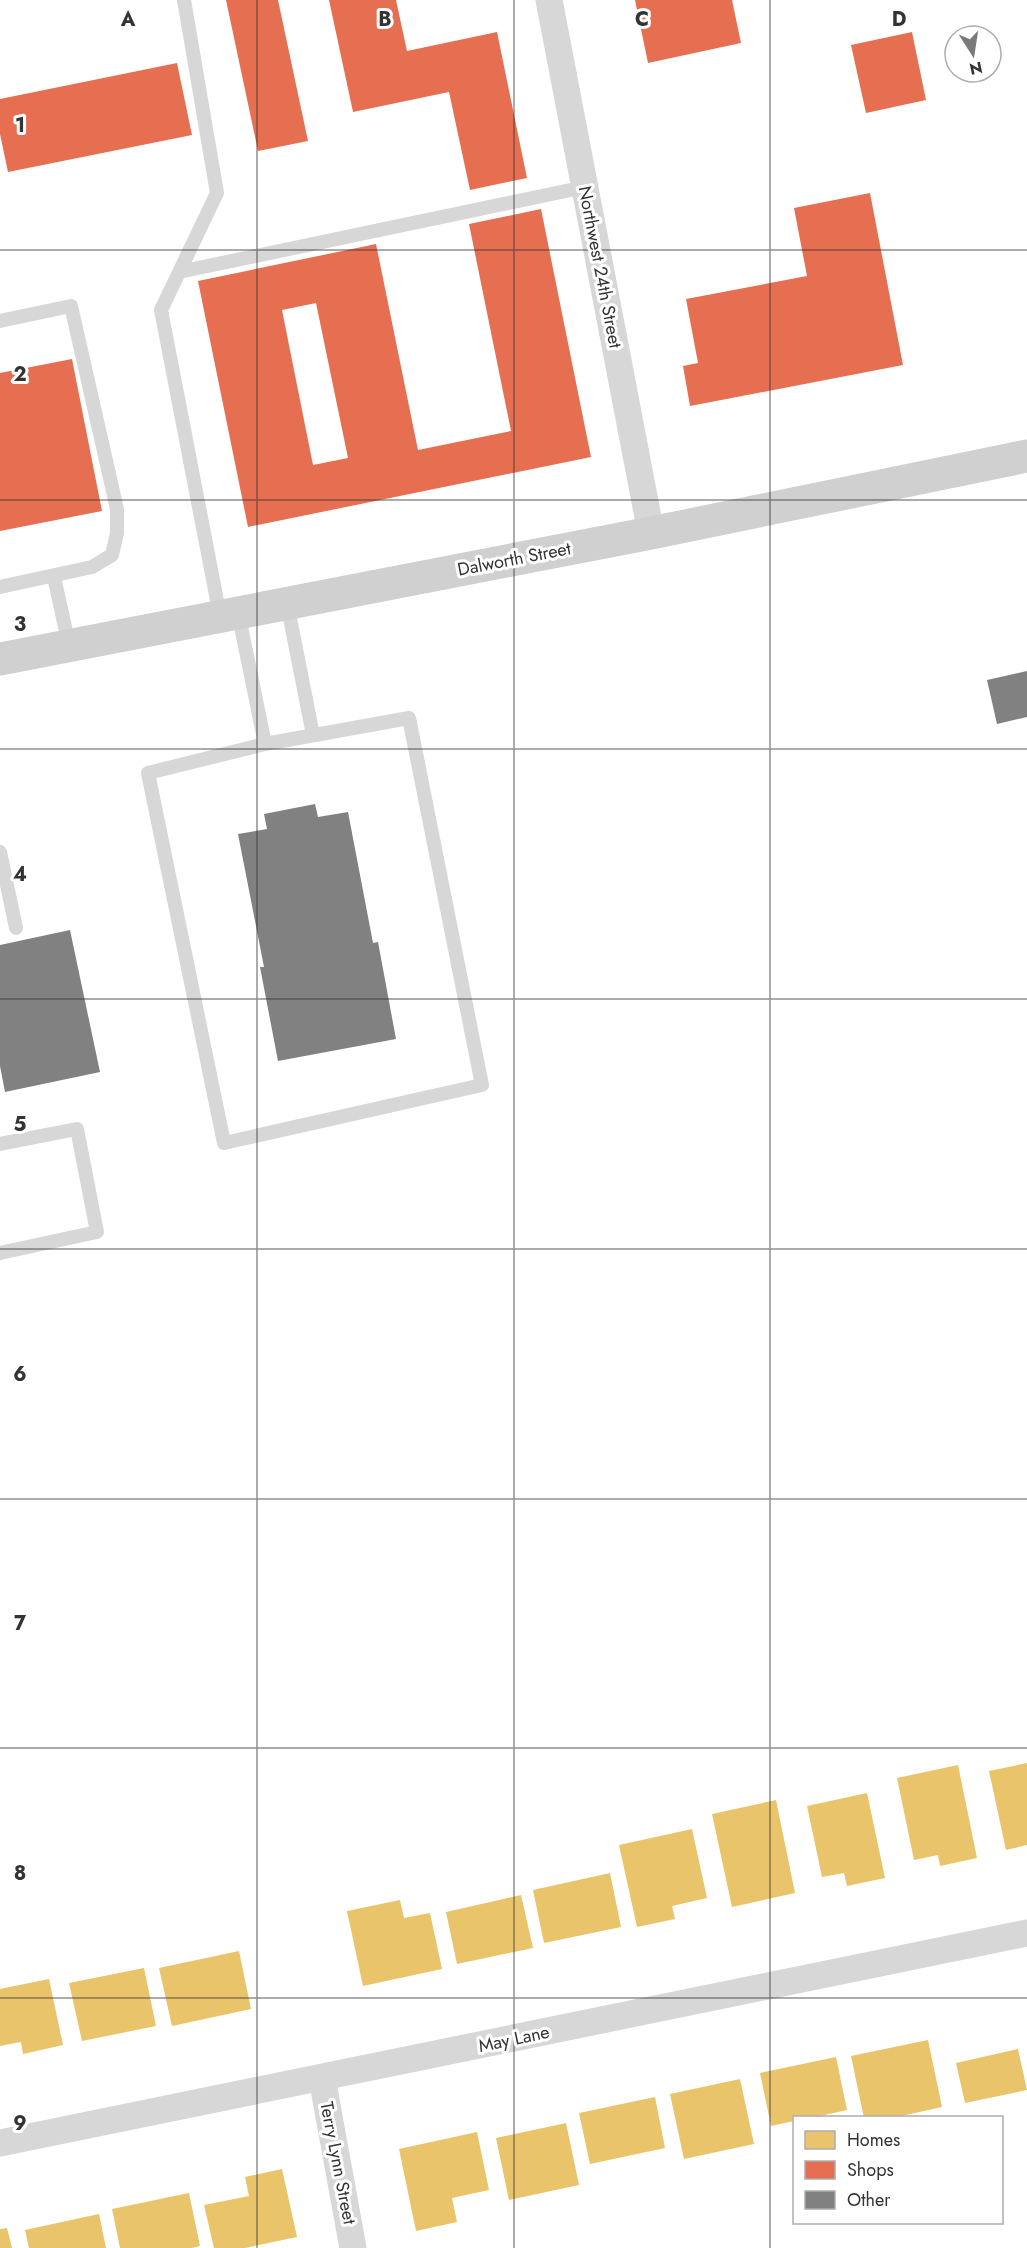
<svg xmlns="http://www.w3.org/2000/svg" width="1027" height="2248" viewBox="0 0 1027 2248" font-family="Jost,sans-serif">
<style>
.homes{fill:#e9c46a}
.shops{fill:#e76f51;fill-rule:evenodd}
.building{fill:#818181}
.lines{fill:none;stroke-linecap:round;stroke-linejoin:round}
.lane{stroke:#d7d7d7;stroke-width:14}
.street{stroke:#d7d7d7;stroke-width:27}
.secondary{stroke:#d0d0d0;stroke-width:33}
.grid{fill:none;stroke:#333;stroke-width:1.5;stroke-opacity:0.55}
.labels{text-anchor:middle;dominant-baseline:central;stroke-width:6;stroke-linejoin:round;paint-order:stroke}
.street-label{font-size:18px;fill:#333;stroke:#fff}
.grid-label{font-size:20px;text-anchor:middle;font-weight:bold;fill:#333;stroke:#fff;stroke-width:6;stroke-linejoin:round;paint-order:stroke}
</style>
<rect width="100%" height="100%" fill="#fff"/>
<path class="homes" d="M1027 1763V1845L1006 1850 989 1771Z
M958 1765 977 1858 940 1866 938 1855 914 1860 897 1778Z
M867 1793 885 1878 847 1886 844 1873 822 1877 807 1806Z
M776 1800 795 1893 732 1907 712 1814Z
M692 1829 707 1898 672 1906 675 1919 637 1927 619 1845Z
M610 1873 621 1927 544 1943 533 1890Z
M521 1895 533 1948 457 1964 446 1912Z
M400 1900 404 1918 430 1913 442 1969 363 1986 347 1911Z
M239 1951 251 2009 172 2026 159 1968Z
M144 1968 156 2026 82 2041 69 1983Z
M49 1979 63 2045 23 2054 21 2042 0 2046V1989Z
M928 2040 942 2107 892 2118H864L851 2056Z
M1018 2049 1027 2090 965 2103 956 2063Z
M836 2057 847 2110 811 2118H794V2121L771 2126 760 2073Z
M740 2079 754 2144 684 2159 670 2094Z
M655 2097 665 2148 590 2164 579 2113Z
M566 2123 579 2185 509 2200 496 2138Z
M477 2132 489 2190 452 2198 457 2222 416 2231 399 2149Z
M282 2169 297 2237 245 2248H214L204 2205 249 2196 245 2177Z
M189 2193 200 2246 192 2248H120L112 2209Z
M99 2214 106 2248H29L25 2230Z
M7 2228 12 2248H0V2229Z"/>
<path class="shops" d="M226 0H278L308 141 258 151Z
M329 0H396L407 51 497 32 527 178 470 190 449 92 353 112Z
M635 0H732L741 43 648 63Z
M912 32 926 100 866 113 851 45Z
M177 63 192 135 8 172 0 134V99Z
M870 193 903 365 690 406 683 366 698 363 686 299 807 276 794 208Z
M541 209 591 457 248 527 198 281 376 244 418 450 511 431 469 224ZM316 303 348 458 313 465 282 310Z
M72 359 102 511 0 531V373Z"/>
<path class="building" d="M1027 671V717L997 724 987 680Z
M315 804 318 817 348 812 373 943 378 942 396 1039 278 1061 260 967H264L238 834 267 829 264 814Z
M70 930 100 1072 5 1092 0 1066V945Z"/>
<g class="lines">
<path class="lane" d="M184 0 217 193 161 310 220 616
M179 272 585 187
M0 321 71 306 117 509V533L112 555 92 567 0 587
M54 577 69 645
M287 603 313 735
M238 612 265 744
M409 718 482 1085 224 1143 148 773 265 744Z
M0 852 16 928
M0 1144 77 1129 97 1232 0 1253"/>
<path class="street" d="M549 0 651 533
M322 2078 353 2248
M0 2143 1027 1933"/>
<path class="secondary" d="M0 659 651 533 1027 456"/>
</g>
<path class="grid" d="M257 0V2248M514 0V2248M770 0V2248M0 250H1027M0 500H1027M0 749H1027M0 999H1027M0 1249H1027M0 1499H1027M0 1748H1027M0 1998H1027"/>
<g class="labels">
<g class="street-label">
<text transform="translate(600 267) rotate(79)">Northwest 24th Street</text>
<text transform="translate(514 559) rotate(-11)">Dalworth Street</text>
<text transform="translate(514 2039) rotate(-12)">May Lane</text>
<text transform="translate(338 2163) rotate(79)">Terry Lynn Street</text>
</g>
</g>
<g class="grid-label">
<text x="128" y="26">A</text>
<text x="385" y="26">B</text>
<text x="642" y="26">C</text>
<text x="899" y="26">D</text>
<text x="20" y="132">1</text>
<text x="20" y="381">2</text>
<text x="20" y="631">3</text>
<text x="20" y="881">4</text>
<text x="20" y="1131">5</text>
<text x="20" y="1381">6</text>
<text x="20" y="1630">7</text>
<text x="20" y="1880">8</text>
<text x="20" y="2130">9</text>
</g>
<rect x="793" y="2116" width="210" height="108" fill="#ffffff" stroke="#adadad" stroke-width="1.5"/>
<rect x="805" y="2131" width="30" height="18" fill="#e9c46a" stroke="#adadad" stroke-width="1.5"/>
<text x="847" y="2146" font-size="18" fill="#333333">Homes</text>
<rect x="805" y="2161" width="30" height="18" fill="#e76f51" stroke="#adadad" stroke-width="1.5"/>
<text x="847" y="2176" font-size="18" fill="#333333">Shops</text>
<rect x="805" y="2191" width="30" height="18" fill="#818181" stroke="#adadad" stroke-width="1.5"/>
<text x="847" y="2206" font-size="18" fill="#333333">Other</text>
<g transform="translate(973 54) rotate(168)"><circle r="28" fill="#ffffff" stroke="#adadad" stroke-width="1.5"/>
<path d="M0-4.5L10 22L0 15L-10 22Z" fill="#7a7a7a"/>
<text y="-9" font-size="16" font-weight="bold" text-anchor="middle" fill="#333333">N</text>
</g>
</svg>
